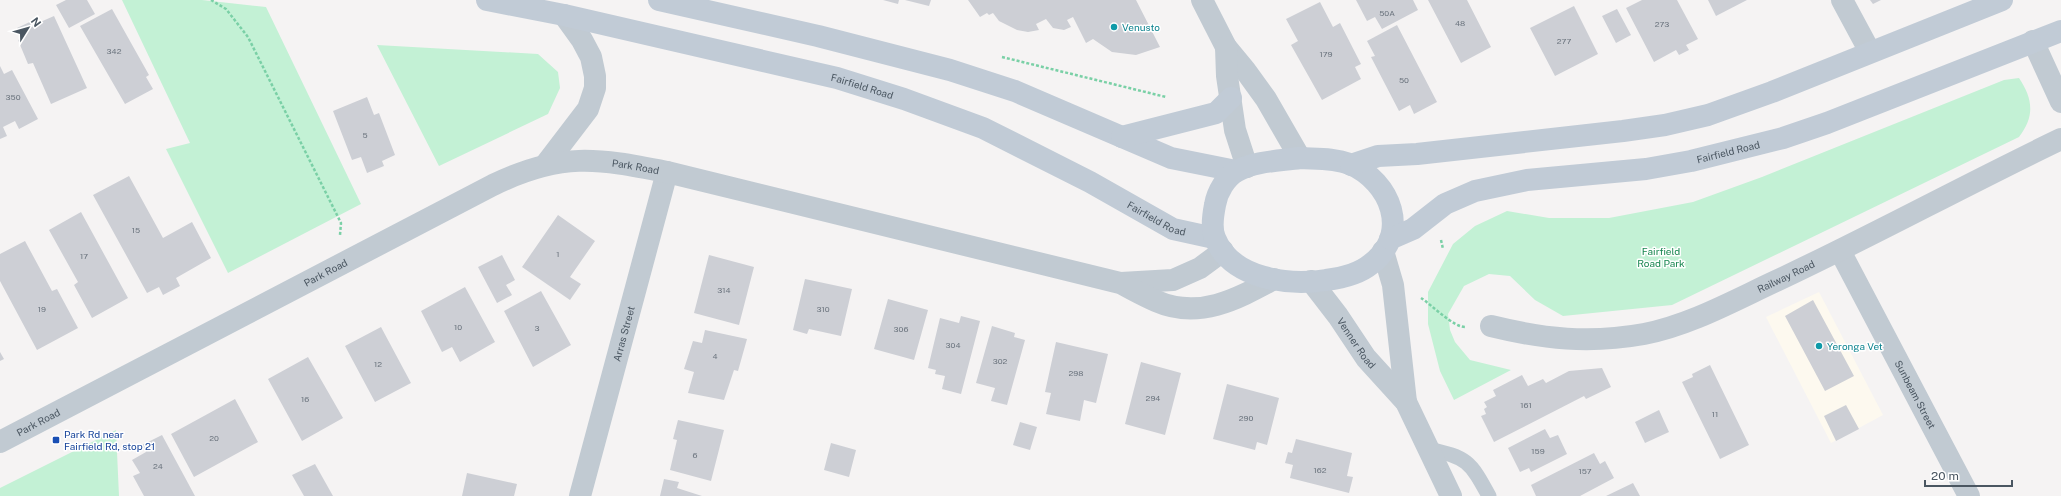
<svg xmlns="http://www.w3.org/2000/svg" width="2061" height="496" viewBox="0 0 2061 496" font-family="'Public Sans',sans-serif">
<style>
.commercial{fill:#fdf9ef}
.green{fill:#c3f1d5}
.building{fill:#cdcfd5}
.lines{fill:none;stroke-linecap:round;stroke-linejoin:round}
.path{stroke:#7ad0a6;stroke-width:2.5;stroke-dasharray:3 2;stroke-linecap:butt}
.service{stroke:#c1cad2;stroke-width:15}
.minor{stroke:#c1cad2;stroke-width:22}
.tertiary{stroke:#c1cad2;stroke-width:22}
.secondary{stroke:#c1cbd6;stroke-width:22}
.culture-dot{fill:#0f9aa8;stroke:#fff;stroke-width:1.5}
.transit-dot{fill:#1a4fb4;stroke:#fff;stroke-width:1.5}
.labels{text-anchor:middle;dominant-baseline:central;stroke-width:3;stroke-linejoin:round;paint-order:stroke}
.number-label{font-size:8px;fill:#6b747e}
.culture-label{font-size:10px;fill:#0d838f;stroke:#fff;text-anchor:start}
.street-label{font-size:10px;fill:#4a5661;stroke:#fff}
.park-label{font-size:10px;fill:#17864f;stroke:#fff}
.transit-label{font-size:10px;fill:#164399;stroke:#fff;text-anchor:start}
</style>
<rect width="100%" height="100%" fill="#f5f3f3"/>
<path class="commercial" d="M1819 292 1883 415 1831 443 1766 317Z"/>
<path class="green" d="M122 0H202L266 7 361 204 228 273 166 149 190 143Z
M377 45 538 54 558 72 560 88 548 114 439 166Z
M2019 78C2033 99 2035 116 2019 137L1672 305 1563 316 1535 300 1510 276 1489 274 1464 286 1448 314 1450 330 1455 342 1470 360 1511 370 1454 400 1440 371 1428 324V292L1453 244 1475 226 1507 211 1549 218H1609L1693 202 1762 177 2004 80Z
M116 430 119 496H0V488Z"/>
<path class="building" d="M66 0H87L95 14 69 28 56 5Z
M883 0H899L898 4Z
M905 0H931L929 6Z
M968 0H1136L1160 47 1136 55 1112 52 1093 39 1086 43 1073 17 1067 20 1071 27 1064 30 1053 28 1046 19 1036 24 1039 30 1028 32 1017 30 999 21 993 13 989 15 987 13 980 17Z
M1356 0H1413L1418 10 1382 29 1375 17 1367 21Z
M1428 0H1467L1491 47 1461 63Z
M1642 0H1677L1698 39 1686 45 1689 50 1679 55 1676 50 1654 62 1626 8Z
M1708 0H1747L1716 16Z
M1870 0H1881L1873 4Z
M1320 2 1333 27 1340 23 1361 64 1355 67 1361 79 1322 100 1291 45 1298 41 1286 19Z
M1574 6 1598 54 1555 76 1530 28Z
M112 9 149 75 146 77 153 89 125 104 80 26Z
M1617 9 1631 35 1616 43 1602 16Z
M54 16 87 88 51 104 33 63 28 64 18 40 22 38 17 28 36 19 38 23Z
M1397 25 1437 102 1414 114 1410 105 1399 111 1371 57 1375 56 1367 41Z
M0 66 4 74 12 70 38 119 19 129 15 121 3 127 7 136 0 139Z
M367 97 374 115 379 113 395 155 382 161 384 166 367 173 361 157 352 160 333 111Z
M129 176 163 238 192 222 211 258 176 278 180 286 163 295 159 287 147 293 93 195Z
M81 212 128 298 92 318 74 285 78 282 49 230Z
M558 215 595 241 570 277 581 284 570 300 522 267Z
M25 241 52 291 57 289 78 328 37 350 0 281V254Z
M502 255 515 280 506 285 512 295 497 303 478 267Z
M709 255 754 267 739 325 694 313Z
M805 279 852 289 841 336 809 329 807 334 793 330Z
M465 287 495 342 460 362 452 347 442 352 421 311Z
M541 291 571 345 533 367 504 311Z
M888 299 928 310 914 360 874 349Z
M1813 300 1854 376 1825 391 1785 316Z
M961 316 980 321 961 394 942 389 945 376 935 374 936 370 928 368 940 318 959 323Z
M992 326 1015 333 1014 337 1025 340 1007 405 991 401 995 388 976 383Z
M381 327 411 383 375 402 345 346Z
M705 330 747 339 738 371 734 370 724 400 688 393 694 372 684 369 693 341 702 343Z
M1056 342 1108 354 1096 403 1084 400 1080 421 1046 414 1051 393 1045 392Z
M0 352 4 359 0 361Z
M308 357 343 418 302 441 268 379Z
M1141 362 1181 373 1165 435 1125 424Z
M1710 365 1749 445 1720 459 1682 382 1693 377 1692 374Z
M1602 368 1611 387 1586 399 1584 396 1494 442 1481 416 1486 414 1484 409 1487 407 1484 402 1496 396 1493 390 1522 375 1528 386 1543 379 1546 383 1569 371Z
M1227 384 1279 398 1267 445 1257 442 1255 450 1213 439Z
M235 399 258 442 194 477 171 434Z
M1846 405 1859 429 1836 441 1824 416Z
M1659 410 1669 432 1645 443 1635 422Z
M678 420 724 430 711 481 670 470 677 440 673 439Z
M1020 422 1037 427 1030 450 1013 445Z
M1545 429 1550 438 1558 435 1567 454 1531 472 1529 468 1520 472 1508 448Z
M162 435 195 496H144L133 476 140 473 132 460 146 452 142 445Z
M1296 439 1352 453 1347 476 1353 477 1349 493 1290 478 1293 465 1285 463 1288 452 1292 453Z
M831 443 856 450 849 477 824 470Z
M1594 453 1600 464 1605 461 1614 478 1580 496H1536L1531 485Z
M315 464 333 496H304L292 475Z
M467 473 517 484 514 496H462Z
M664 479 679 482 677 488 702 496H660Z
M1633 483 1640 496H1606Z"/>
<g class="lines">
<path class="path" d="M211 0 226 9 248 37 341 223 340 235
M1002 57 1166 97
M1441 240 1443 249
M1421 298C1432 305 1454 328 1466 327"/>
<path class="service" d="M1428 449C1467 457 1470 461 1489 496"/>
<g class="minor">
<path d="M1202 0 1226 47 1245 70 1266 99 1300 158"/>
<path d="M1842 0 1870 52"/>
<path d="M2033 41 2061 102"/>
<path d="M1226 47 1227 76 1235 130 1247 167"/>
<path id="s1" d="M1840 251 1969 496"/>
<path id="s2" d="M1491 326C1544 339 1589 344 1644 334 1690 325 1733 301 1776 281 1872 236 1965 185 2061 139"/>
<path id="s3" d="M580 496 667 172"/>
</g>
<g class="tertiary">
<path d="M546 164 588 109 595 88V76L591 57 582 40 564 15"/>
<path d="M1383 251 1393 285 1406 402"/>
<path id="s4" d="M1311 281 1338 316 1366 358 1406 402 1451 496"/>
<path d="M1121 283 1173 280 1200 268 1223 251"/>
<path id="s5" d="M0 442 493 185C561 152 596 158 667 172L1120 283C1132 289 1144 296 1156 301 1199 320 1237 299 1274 279"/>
</g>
<g class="secondary">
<path id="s6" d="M487 0 564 15 837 78 904 99 983 128 1090 182 1173 229 1214 238"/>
<path d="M659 0 818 36 950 70 1015 91 1171 158 1236 171"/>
<path d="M1122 137 1216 113 1231 98"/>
<path d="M1300 158C1317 159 1334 158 1350 164 1391 182 1411 233 1371 264 1359 274 1342 278 1326 280 1289 286 1231 279 1215 238 1211 229 1213 215 1215 205 1217 192 1226 177 1237 171 1255 161 1279 161 1300 158Z"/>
<path d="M1351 165 1378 156 1417 154 1623 131 1665 125 1708 115 1772 92 2002 0"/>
<path id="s7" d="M1390 239 1413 229 1445 204 1475 191 1527 180 1646 169 1691 161 1783 138 1827 123 2061 31"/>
</g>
</g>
<g class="culture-dot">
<circle cx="1114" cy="27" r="4"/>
<circle cx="1819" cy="346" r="4"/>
</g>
<rect class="transit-dot" x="52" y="436" width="8" height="8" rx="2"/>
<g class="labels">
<g class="number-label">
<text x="1387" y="13">50A</text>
<text x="1460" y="23">48</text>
<text x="1662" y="24">273</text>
<text x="1564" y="41">277</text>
<text x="114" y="51">342</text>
<text x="1326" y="54">179</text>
<text x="1404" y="80">50</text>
<text x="13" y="97">350</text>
<text x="365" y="135">5</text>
<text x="136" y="230">15</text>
<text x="558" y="254">1</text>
<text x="84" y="256">17</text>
<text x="724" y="290">314</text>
<text x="42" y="309">19</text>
<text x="823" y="309">310</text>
<text x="458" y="327">10</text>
<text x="537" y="328">3</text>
<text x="901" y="329">306</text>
<text x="953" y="345">304</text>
<text x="715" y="356">4</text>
<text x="1000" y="361">302</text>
<text x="378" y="364">12</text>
<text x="1076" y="373">298</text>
<text x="1153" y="398">294</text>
<text x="305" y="399">16</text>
<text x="1526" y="405">161</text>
<text x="1715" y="414">11</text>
<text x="1246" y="418">290</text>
<text x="214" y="438">20</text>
<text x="1538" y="451">159</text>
<text x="695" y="455">6</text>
<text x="158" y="466">24</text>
<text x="1320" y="470">162</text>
<text x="1585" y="471">157</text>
</g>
<g class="culture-label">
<text x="1122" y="27">Venusto</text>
<text x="1827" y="346">Yeronga Vet</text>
</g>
<g class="street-label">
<text stroke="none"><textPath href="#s6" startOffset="385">Fairfield Road</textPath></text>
<text stroke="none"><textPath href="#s7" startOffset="355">Fairfield Road</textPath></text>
<text stroke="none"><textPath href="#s5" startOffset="703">Park Road</textPath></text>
<text stroke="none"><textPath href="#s6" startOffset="709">Fairfield Road</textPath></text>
<text stroke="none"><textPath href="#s5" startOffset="367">Park Road</textPath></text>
<text stroke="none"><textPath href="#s2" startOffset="308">Railway Road</textPath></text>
<text stroke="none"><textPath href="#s3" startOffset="168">Arras Street</textPath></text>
<text stroke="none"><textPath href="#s4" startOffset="77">Venner Road</textPath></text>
<text stroke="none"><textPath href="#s1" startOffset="162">Sunbeam Street</textPath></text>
<text stroke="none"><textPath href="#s5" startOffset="43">Park Road</textPath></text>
</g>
<g class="park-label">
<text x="1661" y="251">Fairfield<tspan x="1661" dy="12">Road Park</tspan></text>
</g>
<g class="transit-label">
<text x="64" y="434">Park Rd near<tspan x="64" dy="12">Fairfield Rd, stop 21</tspan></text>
</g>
</g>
<g transform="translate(28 28) rotate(53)" stroke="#ffffff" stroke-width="3" paint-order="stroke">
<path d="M0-3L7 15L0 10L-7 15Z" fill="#4a5661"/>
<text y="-6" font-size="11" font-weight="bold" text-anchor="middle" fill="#4a5661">N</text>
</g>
<path d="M1925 480v6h87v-6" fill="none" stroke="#4a5661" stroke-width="2"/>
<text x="1931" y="480" font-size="12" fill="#4a5661" stroke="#ffffff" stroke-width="3" paint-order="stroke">20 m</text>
</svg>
